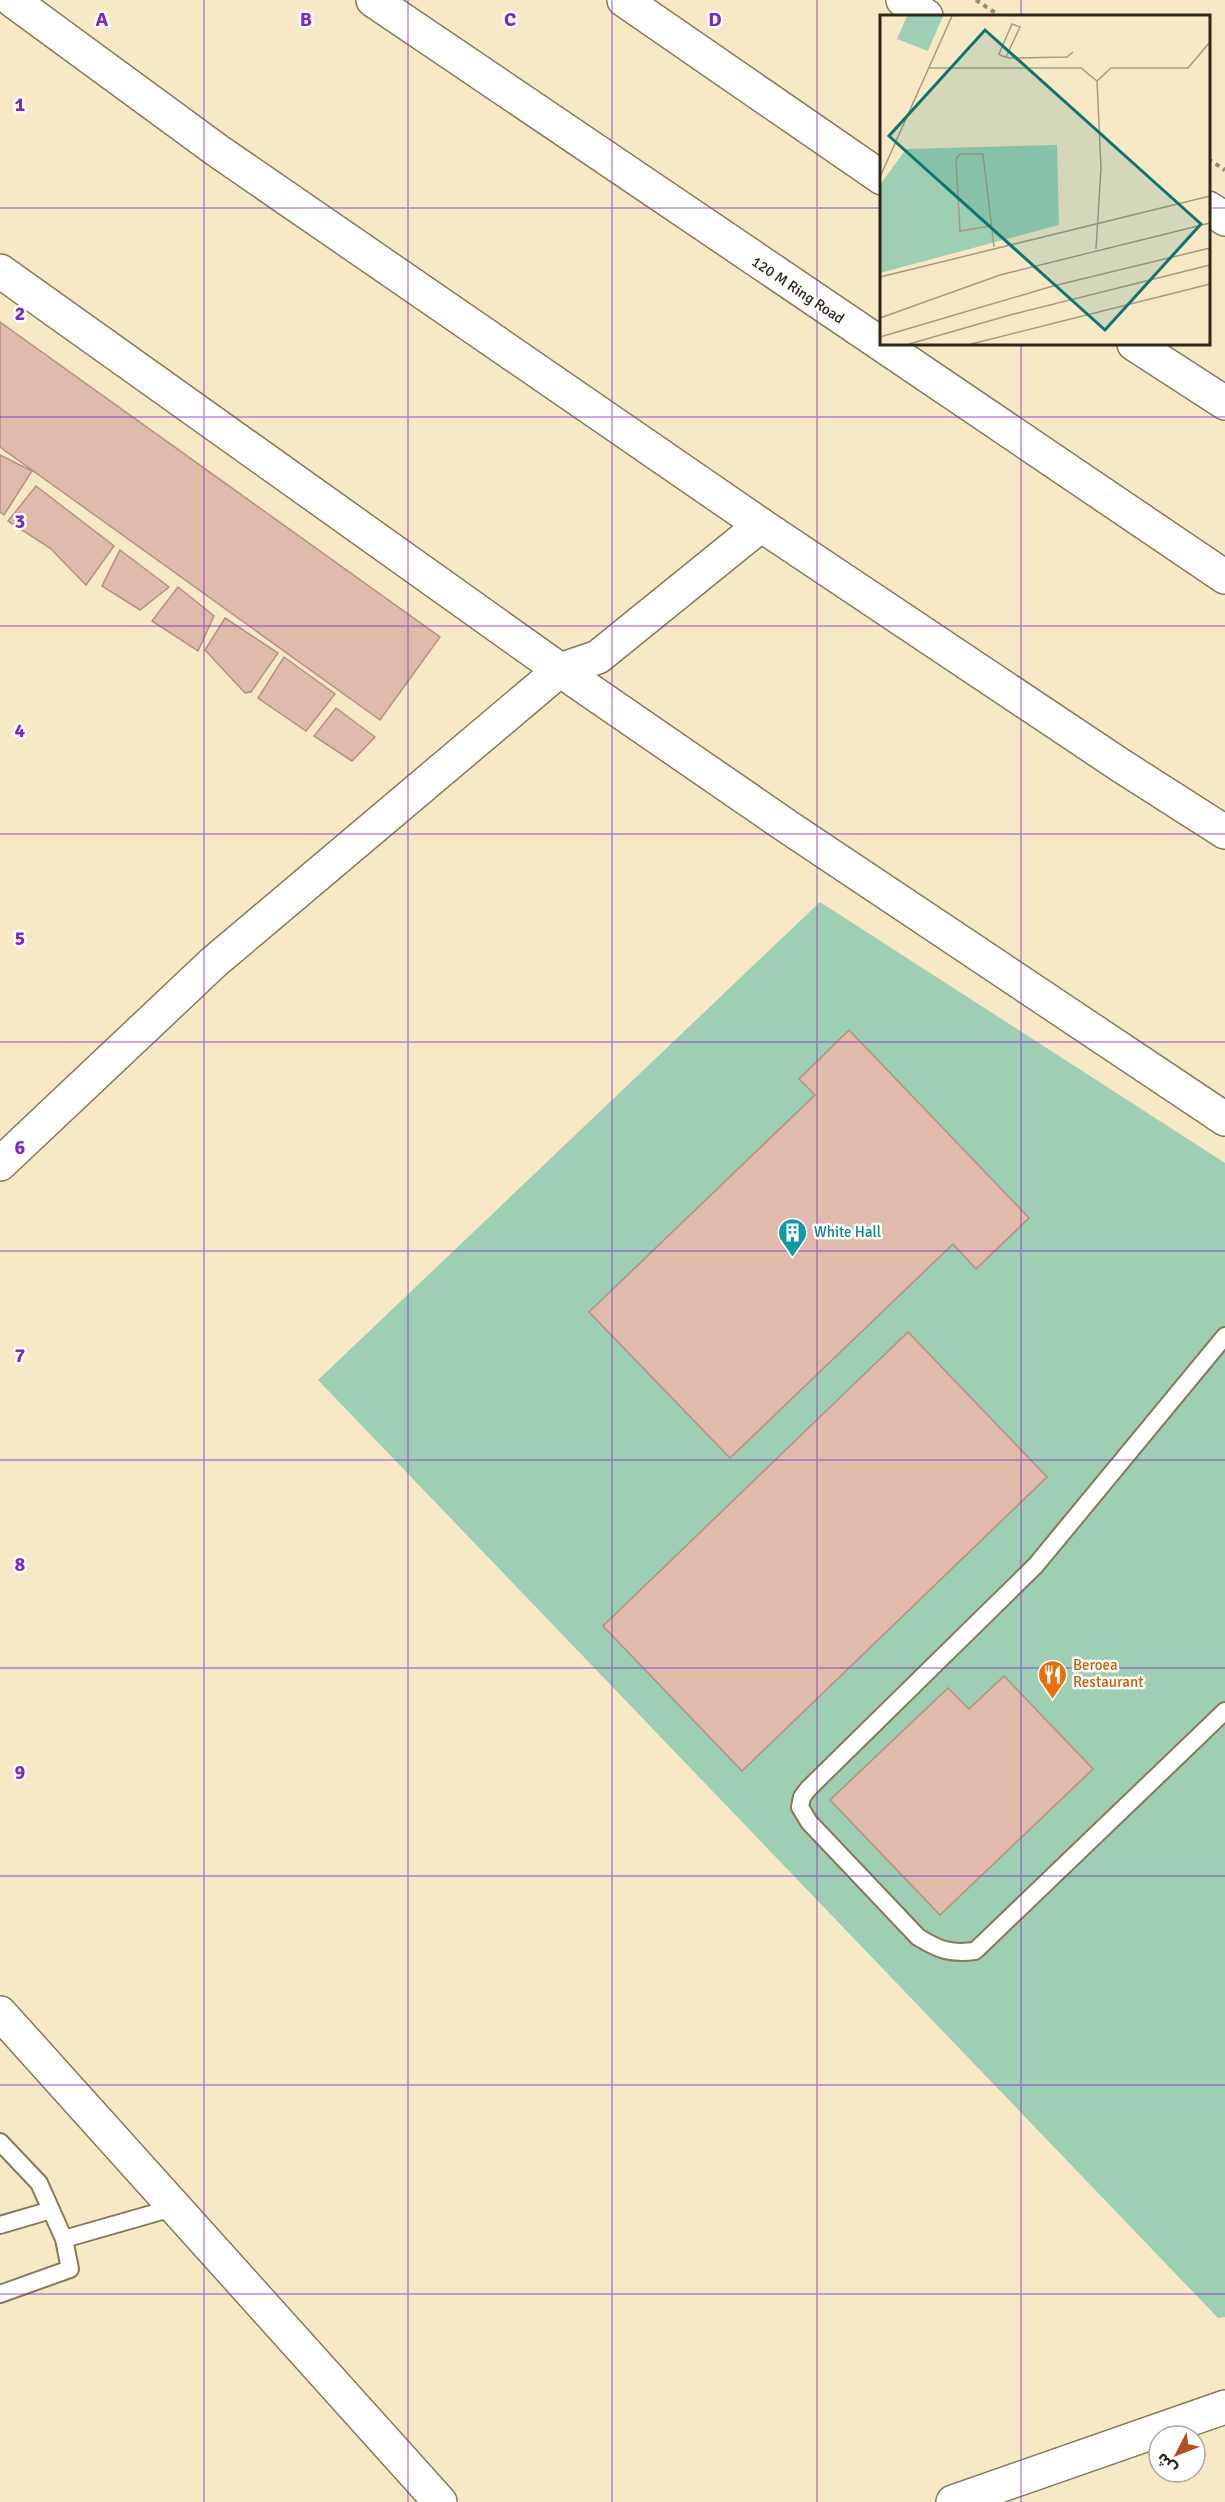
<svg xmlns="http://www.w3.org/2000/svg" width="1225" height="2502" viewBox="0 0 1225 2502" font-family="Signika,'Noto Sans Arabic',sans-serif">
<style>
.green{fill:#9eceb4}
.building{fill:#e0baaa;stroke:#b49081;stroke-width:1.5}
.lines{fill:none;stroke-linecap:round;stroke-linejoin:round}
.lane-casing{stroke:#877a59;stroke-width:20}
.street-casing{stroke:#877a59;stroke-width:36}
.secondary-casing{stroke:#877a59;stroke-width:36}
.highway-casing{stroke:#877a59;stroke-width:36}
.path{stroke:#968c73;stroke-width:4;stroke-dasharray:4.5 4.5;stroke-linecap:butt}
.lane{stroke:#fff;stroke-width:16}
.street{stroke:#fff;stroke-width:33}
.secondary{stroke:#fff;stroke-width:33}
.highway{stroke:#fff;stroke-width:33}
.grid{fill:none;stroke:#7b2cbf;stroke-width:1.5;stroke-opacity:0.55}
.labels{text-anchor:middle;dominant-baseline:central;stroke-width:5;stroke-linejoin:round;paint-order:stroke}
.street-label{font-size:15px;fill:#2c2719;stroke:#fff}
.culture-label{font-size:15px;fill:#0d838f;stroke:#fff;text-anchor:start}
.food-label{font-size:15px;fill:#c56008;stroke:#fff;text-anchor:start}
.inset-road{fill:none;stroke:#a69b81;stroke-width:1.5}
.view{fill:#0f766e;fill-opacity:0.15;stroke:#0f766e;stroke-width:3}
.inset-edge{fill:none;stroke:#2c2719;stroke-width:3}
.grid-label{font-size:20px;text-anchor:middle;font-weight:bold;fill:#7b2cbf;stroke:#fff;stroke-width:5;stroke-linejoin:round;paint-order:stroke}
</style>
<rect width="100%" height="100%" fill="#f8e9c6"/>
<path class="green" d="M820 902 1225 1163V2317L1218 2318 318 1380Z"/>
<path class="building" d="M0 322 440 637 380 720 0 447Z
M0 455 32 471 4 515 0 512Z
M36 486 114 546 86 585 50 548 8 521Z
M120 550 169 587 140 610 102 586Z
M178 587 214 616 198 651 152 621Z
M225 618 278 653 251 692 245 693 205 650Z
M284 657 335 694 306 731 258 698Z
M336 708 375 737 352 761 314 736Z
M849 1030 1029 1218 976 1269 953 1244 730 1458 589 1312 815 1095 799 1079Z
M908 1332 1047 1477 742 1771 603 1626Z
M1004 1676 1093 1769 940 1915 830 1800 948 1688 969 1709Z"/>
<g class="lines">
<defs>
<path id="lane" d="M1225 1336 1036 1565 808 1789 802 1797 800 1807 809 1822 918 1937C939 1950 950 1954 975 1951L1225 1711
M0 2142 39 2183 64 2239 70 2269 0 2294
M0 2225 51 2210
M64 2239 176 2207"/>
<path id="street" d="M0 271 560 670 788 827 1225 1119
M0 1164 214 962 560 670 598 657 761 525
M0 2013 440 2502
M953 2502 1225 2407"/>
<path id="secondary" d="M12 0 218 151 761 525 1120 765 1225 832
M903 0 926 16
M1208 208 1225 219"/>
<path id="highway" d="M373 0 1225 577
M624 0 882 178
M1134 344 1225 403"/>
</defs>
<use href="#lane" class="lane-casing"/>
<use href="#street" class="street-casing"/>
<use href="#secondary" class="secondary-casing"/>
<use href="#highway" class="highway-casing"/>
<path class="path" d="M976 0 1000 16
M1208 159 1225 170"/>
<use href="#lane" class="lane"/>
<use href="#street" class="street"/>
<use href="#secondary" class="secondary"/>
<use href="#highway" class="highway"/>
</g>
<path class="grid" d="M204 0V2502M408 0V2502M612 0V2502M817 0V2502M1021 0V16M0 208H882M1208 208H1225M1021 344V2502M0 417H1225M0 626H1225M0 834H1225M0 1042H1225M0 1251H1225M0 1460H1225M0 1668H1225M0 1876H1225M0 2085H1225M0 2294H1225"/>
<defs>
<symbol id="building-pin" viewBox="-11 -11 22 30"><path d="M0 17L-7.5 6A9.5 9.5 0 1 1 7.5 6Z" fill="#0f9aa8" stroke="#fff"/><path d="M-4-6H4V6H1V3H-1V6H-4ZM-2.5-4.3h1.7v1.8h-1.7ZM.8-4.3h1.7v1.8H.8ZM-2.5-1h1.7V.8h-1.7ZM.8-1h1.7V.8H.8Z" fill="#fff"/></symbol>
<symbol id="restaurant-pin" viewBox="-11 -11 22 30"><path d="M0 17L-7.5 6A9.5 9.5 0 1 1 7.5 6Z" fill="#e8710a" stroke="#fff"/><path d="M-5-6h1v4h1v-4h1v4h1v-4h1v5L-1.5 .5V6h-2V.5L-5-1ZM5-6V6H3V1.5H1.5Q1.5-4 5-6Z" fill="#fff"/></symbol>
</defs>
<g fill-rule="evenodd">
<use href="#building-pin" x="776" y="1216" width="33" height="45"/>
<use href="#restaurant-pin" x="1036" y="1658" width="33" height="45"/>
</g>
<g class="labels">
<g class="street-label">
<text transform="translate(798 290) rotate(34)">120 M Ring Road</text>
</g>
<g class="culture-label">
<text x="814" y="1232">White Hall</text>
</g>
<g class="food-label">
<text x="1073" y="1665">Beroea<tspan x="1073" dy="17">Restaurant</tspan></text>
</g>
</g>
<g transform="translate(880 15)">
<rect width="330" height="330" fill="#f8e9c6"/>
<path d="M27 1H63L48 36 17 24ZM177 130 179 210 0 258V170L26 134Z" fill="#9eceb4"/>
<path class="inset-road" d="M126 42 140 12 132 9 119 39 122 41 126 42 129 43 187 42 193 37M49 53H201L217 66 231 53H308L330 27M0 162 72 1M110 211 80 216 76 144 80 139H103L114 232M216 234 221 153 217 66M0 262 330 181M0 303 120 260 330 208M0 322 173 271 330 233M29 329 130 300 330 250M91 329 330 269"/>
<path class="view" d="M105 15 321 209 225 315 9 121Z"/>
<rect width="330" height="330" class="inset-edge"/>
</g>
<g class="grid-label">
<text x="102" y="26">A</text>
<text x="306" y="26">B</text>
<text x="510" y="26">C</text>
<text x="715" y="26">D</text>
<text x="20" y="111">1</text>
<text x="20" y="320">2</text>
<text x="20" y="528">3</text>
<text x="20" y="737">4</text>
<text x="20" y="945">5</text>
<text x="20" y="1154">6</text>
<text x="20" y="1362">7</text>
<text x="20" y="1571">8</text>
<text x="20" y="1779">9</text>
</g>
<g transform="translate(1177 2454) rotate(228)"><circle r="28" fill="#ffffff" stroke="#aba9a3" stroke-width="1.5"/>
<path d="M0-4.5L10 22L0 15L-10 22Z" fill="#b44e25"/>
<text y="-9" font-size="16" font-weight="bold" text-anchor="middle" fill="#2c2719">ش</text>
</g>
</svg>
